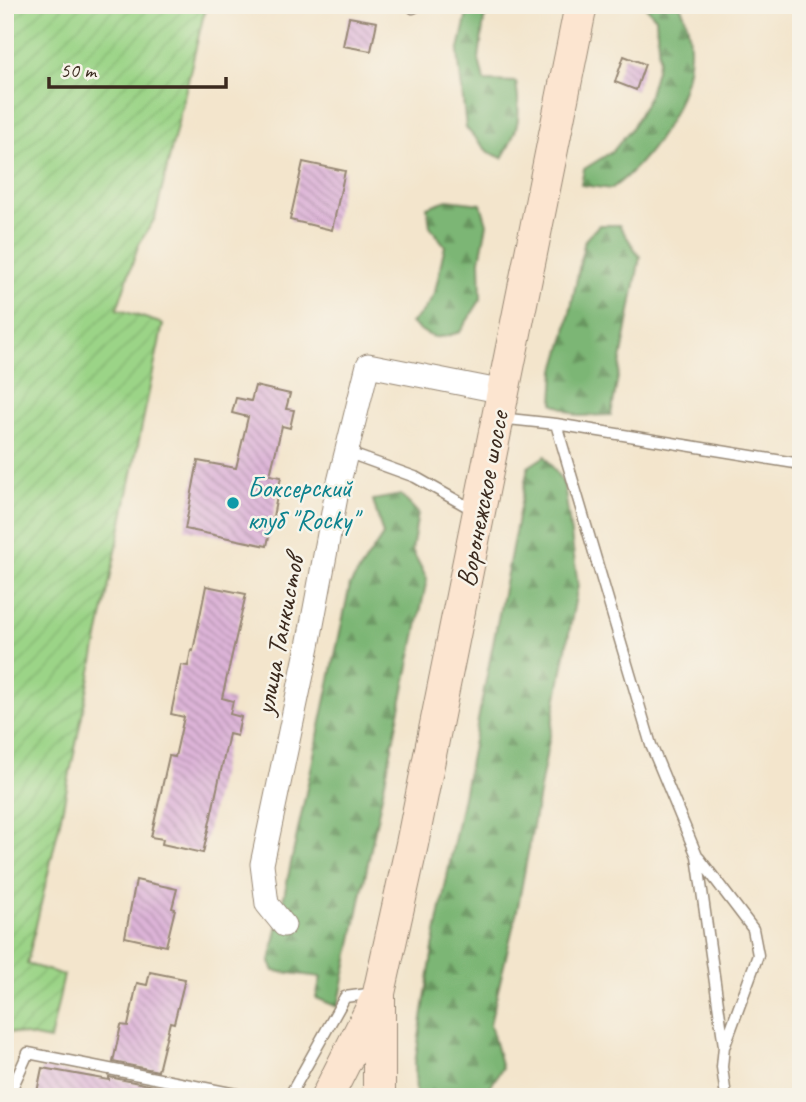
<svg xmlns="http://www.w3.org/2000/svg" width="806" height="1102" viewBox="0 0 806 1102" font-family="Caveat,sans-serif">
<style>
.forest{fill:url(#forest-firs);stroke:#5c7049;stroke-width:2}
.garden{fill:url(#garden-furrows);stroke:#6b7f52;stroke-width:2}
.building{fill:url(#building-back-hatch)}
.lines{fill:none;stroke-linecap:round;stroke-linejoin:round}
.lane-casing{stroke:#978875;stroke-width:13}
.street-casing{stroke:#978875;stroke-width:25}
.secondary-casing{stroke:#978875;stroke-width:34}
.lane{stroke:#fff;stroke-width:10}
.street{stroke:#fff;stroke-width:23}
.secondary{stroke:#fce5d0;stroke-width:32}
.culture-dot{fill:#0f9aa8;stroke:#f7f3e8;stroke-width:2.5}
.labels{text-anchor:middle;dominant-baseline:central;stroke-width:5;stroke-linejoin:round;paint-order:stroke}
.culture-label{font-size:28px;fill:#0d838f;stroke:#f7f3e8;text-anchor:start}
.street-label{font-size:28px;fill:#3b2a1e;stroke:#f7f3e8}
</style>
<defs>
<pattern id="forest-firs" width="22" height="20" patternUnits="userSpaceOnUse" patternTransform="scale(1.75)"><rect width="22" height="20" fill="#7cb674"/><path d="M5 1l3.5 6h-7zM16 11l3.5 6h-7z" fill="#67945f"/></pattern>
<pattern id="garden-furrows" width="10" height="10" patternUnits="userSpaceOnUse" patternTransform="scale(1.75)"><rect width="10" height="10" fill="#9bd487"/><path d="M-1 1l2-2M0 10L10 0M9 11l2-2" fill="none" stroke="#86b674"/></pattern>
<pattern id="building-back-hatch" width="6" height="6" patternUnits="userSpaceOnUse" patternTransform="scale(1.75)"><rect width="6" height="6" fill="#ddb4d8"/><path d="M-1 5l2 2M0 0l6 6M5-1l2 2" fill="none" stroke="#b493af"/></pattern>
</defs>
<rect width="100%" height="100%" fill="#f7f3e8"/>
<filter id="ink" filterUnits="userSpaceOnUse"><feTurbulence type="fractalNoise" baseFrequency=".0143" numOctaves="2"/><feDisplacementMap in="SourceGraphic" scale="14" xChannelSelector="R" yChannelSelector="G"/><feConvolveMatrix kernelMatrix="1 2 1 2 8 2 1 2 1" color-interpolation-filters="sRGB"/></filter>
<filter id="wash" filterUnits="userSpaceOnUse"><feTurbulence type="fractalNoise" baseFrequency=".00686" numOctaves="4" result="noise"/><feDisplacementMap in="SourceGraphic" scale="28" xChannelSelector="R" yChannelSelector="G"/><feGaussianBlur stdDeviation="1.57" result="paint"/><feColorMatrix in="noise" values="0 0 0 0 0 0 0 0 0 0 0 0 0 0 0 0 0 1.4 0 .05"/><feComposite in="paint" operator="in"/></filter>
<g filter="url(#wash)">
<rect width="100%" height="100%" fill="#f3e5cc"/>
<path class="forest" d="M469 5H494L484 19 479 59 484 81 516 82C521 114 520 129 502 158L488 152 466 128 458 53Z
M644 5H680C712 66 662 153 611 189L581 185 584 169 613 151 633 126 648 98 659 59 656 18Z
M447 200 481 204 487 224 480 260 481 299 460 332C435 340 432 340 411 323 442 296 435 282 445 246L430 226 427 207Z
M599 225H619L640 257 611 415 578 416 553 403 555 370 565 336 585 240Z
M545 456 564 484 578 585 518 906 490 1024 502 1068 484 1097H416L415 1063 433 948 528 467Z
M401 495 418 513 412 550 427 579 338 1007 316 998 321 977 274 971 270 962 350 585 383 535 373 500Z"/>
<path class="garden" d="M5 5H206L155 218 139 244 117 309 163 324 59 826 27 964 64 975 50 1040 5 1031Z"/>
<g id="blocks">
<path class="building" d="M349 17 377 22 371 51 343 46Z
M624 56 645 64 636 90 615 82Z
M303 162 345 171 332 230 290 220Z
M255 386 290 394 286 409 294 410 290 428 282 426 270 475 281 477 267 546 185 529 198 461 236 468 248 417 232 413 236 398 251 401Z
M206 586 246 594 222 698 233 701 230 714 241 717 237 736 229 734 203 853 162 844 163 839 151 837 169 756 175 757 184 717 171 714 181 665 188 666 191 650 193 651Z
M136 880 177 889 172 908 175 909 166 946 125 937Z
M150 972 185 979 174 1023 170 1022 158 1071 113 1062 121 1025 128 1026 137 983 147 985Z
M42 1068 109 1080V1077L154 1086 152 1097H36Z"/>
</g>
</g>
<g filter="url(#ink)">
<use href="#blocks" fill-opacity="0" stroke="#978875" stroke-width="2"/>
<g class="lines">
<defs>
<path id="lane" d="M413 8 419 5
M499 418 556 424 801 464
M556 424 651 745 697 856 724 1046 722 1067 726 1097
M346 452 415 477 477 512
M699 858 753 929 758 955 725 1045
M8 1097 28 1053 251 1097
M289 1097 345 997 375 993"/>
<path id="street" d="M284 925 267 904 262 864 308 646 338 486 368 365 504 392"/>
<path id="secondary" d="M327 1097 376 1000
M379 1097V993L412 844 581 5"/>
</defs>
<use href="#lane" class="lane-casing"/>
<use href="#street" class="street-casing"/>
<use href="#secondary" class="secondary-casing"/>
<use href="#lane" class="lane"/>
<use href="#street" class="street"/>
<use href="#secondary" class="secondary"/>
</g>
</g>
<circle class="culture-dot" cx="233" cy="503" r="7"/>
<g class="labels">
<g class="culture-label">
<text x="247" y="487">Боксерский<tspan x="247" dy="32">клуб "Rocky"</tspan></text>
</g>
<g class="street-label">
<text transform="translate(482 499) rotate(-79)">Воронежское шоссе</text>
<text transform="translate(279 635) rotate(-79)">улица Танкистов</text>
</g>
</g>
<rect width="806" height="1102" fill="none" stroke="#f7f3e8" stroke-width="28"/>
<path d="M49 77v10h177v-10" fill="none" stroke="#3b2a1e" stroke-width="3.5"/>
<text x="60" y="77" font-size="21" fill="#3b2a1e" stroke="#f7f3e8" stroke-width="5" paint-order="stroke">50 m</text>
</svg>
